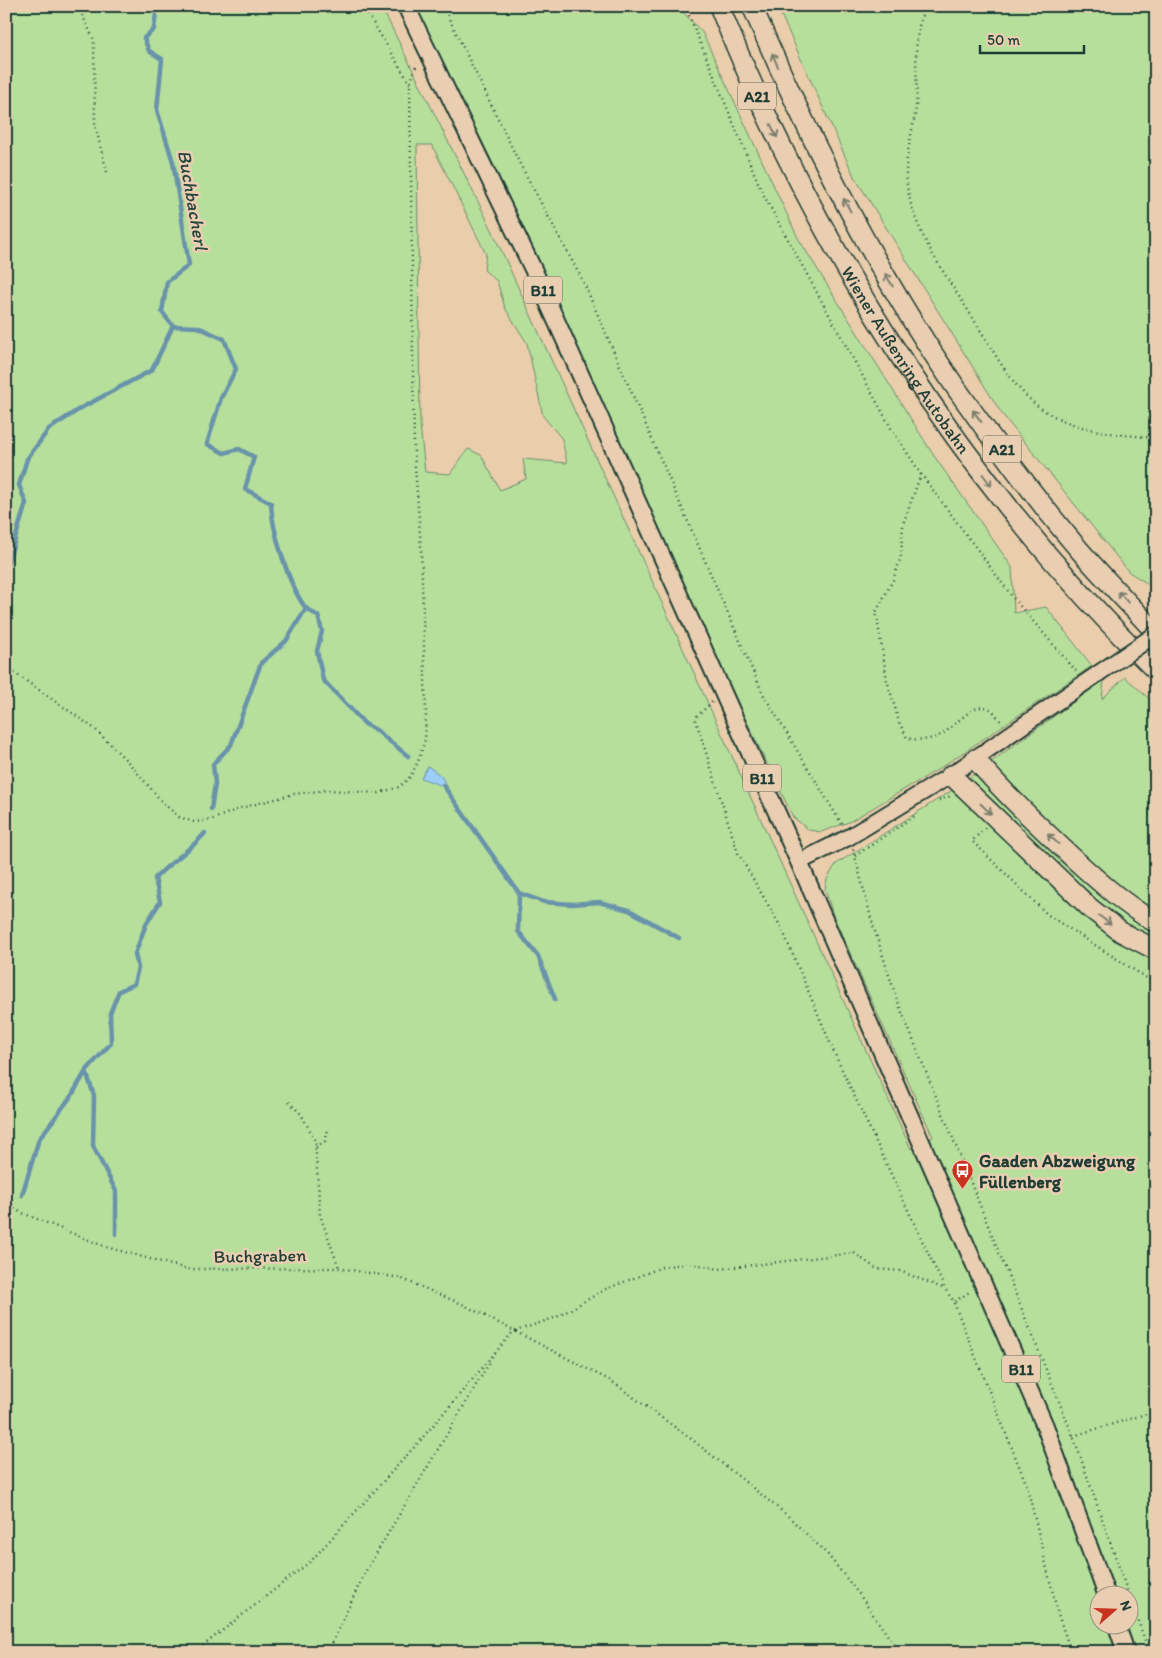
<svg xmlns="http://www.w3.org/2000/svg" width="1162" height="1658" viewBox="0 0 1162 1658" font-family="Itim,sans-serif">
<style>
.green{fill:#b6df9c;stroke:#6a8e68;fill-rule:evenodd}
.water{fill:#9bcdf8;stroke:#6993aa}
.lines{fill:none;stroke-linecap:round;stroke-linejoin:round}
.stream{stroke:#6993aa;stroke-width:4.5}
.secondary-casing{stroke:#1f3d34;stroke-width:19}
.primary-casing{stroke:#1f3d34;stroke-width:20}
.highway-casing{stroke:#1f3d34;stroke-width:22}
.path{stroke:#1f3d34;stroke-width:2.5;stroke-dasharray:1 4;stroke-linecap:butt}
.secondary{stroke:#eaceb1;stroke-width:15}
.primary{stroke:#eaceb1;stroke-width:16}
.highway{stroke:#eaceb1;stroke-width:19}
.secondary-bridge-casing{stroke:#1f3d34;stroke-width:19;stroke-linecap:butt}
.secondary-bridge{stroke:#eaceb1;stroke-width:15}
.oneway{stroke:#7a7e6c}
.labels{text-anchor:middle;dominant-baseline:central;stroke-width:5;stroke-linejoin:round;paint-order:stroke}
.shield{fill:#eaceb1;stroke:#5c685a;stroke-width:1}
.shield-label{font-size:16px;font-weight:bold;fill:#1f3d34}
.street-label{font-size:18px;fill:#1f3d34;stroke:#eaceb1}
.poi-label{font-size:18px;font-weight:bold;fill:#1f3d34;stroke:#eaceb1;text-anchor:start}
.water-label{font-size:19px;font-style:italic;fill:#25443e;stroke:#eaceb1}
</style>
<rect width="100%" height="100%" fill="#eacdab"/>
<filter id="ink" filterUnits="userSpaceOnUse"><feTurbulence type="fractalNoise" baseFrequency=".02" numOctaves="2"/><feDisplacementMap in="SourceGraphic" scale="10" xChannelSelector="R" yChannelSelector="G"/><feConvolveMatrix kernelMatrix="1 2 1 2 8 2 1 2 1" color-interpolation-filters="sRGB"/></filter>
<g filter="url(#ink)">
<path class="green" d="M6 6H381L492 230 911 1149 933 1137 833 915 825 889 827 879 836 864 951 791 1104 680 1102 699 1125 677 1156 705V1652H6ZM417 145H432L486 254 484 270 497 281 505 308 527 343 543 416 562 439 567 463 523 459 526 479 500 490 481 455 468 449 450 474 425 472 420 425ZM1100 1596H1130V1626H1100Z
M415 6H677L702 32 798 238 934 456 1012 567 1014 613 1046 607 1092 666 937 770 849 822 821 832 809 830 793 817 730 687 493 164Z
M777 6H1156V589L1129 572 1002 414 854 176Z"/>
<path class="water" d="M428 766 441 776 448 788 421 778Z"/>
<g class="lines">
<path class="stream" d="M148 6 156 13 154 29 144 38 149 51 162 59 157 110 173 162 189 265 167 282 162 312 173 326 198 327 224 339 236 369 221 398 207 444 224 453 239 449 254 457 245 489 271 503C272 530 289 586 305 607 308 610 313 613 318 616L322 631 317 651 323 680 365 724 376 730 408 756
M6 569 26 503 19 485 27 459 49 429 81 408 152 370 173 326
M443 785 519 893 518 931 538 956 555 999
M211 809 215 784 213 764 231 745 261 663 286 641 306 608
M519 893 544 902 572 904 599 902 629 910 679 938
M86 1071 94 1096 93 1146 116 1191V1234
M22 1195 39 1139 72 1095 86 1071 111 1043 110 1013 119 991 134 984 138 968 135 954 146 924 160 902 155 878C171 861 190 851 205 833"/>
<defs>
<path id="secondary" d="M799 862 849 837 951 775 1099 673"/>
<path id="primary" d="M406 6 533 269 799 862 1045 1426 1107 1596
M1117 1626 1126 1652"/>
<g id="highway">
<path id="s1" d="M719 6C819 254 965 484 1156 671"/>
<path d="M752 6C808 137 873 267 954 385 994 442 1036 500 1082 553 1106 580 1131 606 1156 633"/>
<path d="M975 759C1005 794 1038 825 1072 857 1098 881 1125 905 1156 923"/>
<path d="M951 775 1090 908 1121 932 1156 950"/>
</g>
</defs>
<use href="#secondary" class="secondary-casing"/>
<use href="#primary" class="primary-casing"/>
<use href="#highway" class="highway-casing"/>
<path class="path" d="M78 6 94 40 95 125 107 172
M363 6 410 84
M443 6 520 164 583 281 763 694 843 826
M685 6 762 192 891 428 921 474 1014 599 1076 671
M926 6C910 39 919 72 916 107 913 133 903 159 907 185 914 235 949 279 974 320 992 348 1008 381 1034 403 1068 431 1114 434 1156 438
M921 474 903 524 901 557 893 580 876 612 887 680 899 722 907 738C920 741 933 740 944 733 956 725 975 700 990 709 995 712 999 720 1003 724
M6 667 95 729 129 763 163 803 179 817 194 822 211 820 241 808 294 794 328 790 379 793 399 787 410 777 418 762 425 740 426 714 421 548 414 452 410 84 417 63
M712 702 695 718 738 853 782 929 837 1059 945 1289 954 1302 971 1291
M939 800 951 796
M985 828 972 841 1048 915 1156 984
M853 849 873 925 897 1000 1073 1436 1129 1596
M855 856 916 815
M289 1102 301 1114 315 1140 320 1215 339 1268
M316 1147 325 1141 328 1130
M6 1203 20 1212 106 1247 187 1269 339 1268 400 1278 462 1304 611 1381 694 1441 788 1516 828 1555 859 1594 899 1652
M954 1303 1027 1486 1058 1614 1071 1652
M1073 1436 1156 1411
M1130 1597 1149 1652
M1096 1605 1100 1617
M195 1652 311 1561 418 1443 513 1332 557 1317 606 1289 662 1267 690 1263 719 1269 854 1253 877 1269 900 1271 945 1289
M328 1652 364 1574 491 1360"/>
<use href="#secondary" class="secondary"/>
<use href="#primary" class="primary"/>
<use href="#highway" class="highway"/>
<defs>
<path id="secondary-bridge" d="M1099 673 1156 634"/>
</defs>
<use href="#secondary-bridge" class="secondary-bridge-casing"/>
<use href="#secondary-bridge" class="secondary-bridge"/>
</g>
<defs><path id="oneway-shaft" d="M-6 0H5M1.5-3L5.5 0L1.5 3" fill="none" stroke-width="1.6" stroke-linecap="round" stroke-linejoin="round" transform="scale(1.25)"/></defs>
<g class="oneway">
<use href="#oneway-shaft" transform="translate(775 60) rotate(-113)"/>
<use href="#oneway-shaft" transform="translate(774 131) rotate(64)"/>
<use href="#oneway-shaft" transform="translate(847 205) rotate(-119)"/>
<use href="#oneway-shaft" transform="translate(889 280) rotate(-121)"/>
<use href="#oneway-shaft" transform="translate(977 416) rotate(-126)"/>
<use href="#oneway-shaft" transform="translate(987 480) rotate(53)"/>
<use href="#oneway-shaft" transform="translate(1123 597) rotate(-132)"/>
<use href="#oneway-shaft" transform="translate(986 809) rotate(44)"/>
<use href="#oneway-shaft" transform="translate(1053 839) rotate(-138)"/>
<use href="#oneway-shaft" transform="translate(1105 920) rotate(37)"/>
</g>
</g>
<defs>
<symbol id="bus-pin" viewBox="-11 -11 22 30"><path d="M0 17L-7.5 6A9.5 9.5 0 1 1 7.5 6Z" fill="#c8321e" stroke="#eaceb1"/><path d="M-5-6H5V4H4V6H2V4H-2V6H-4V4H-5ZM-3.5-4V0h7V-4ZM-3.5 1.2v1.5H-2V1.2ZM2 1.2v1.5H3.5V1.2Z" fill="#fff"/></symbol>
</defs>
<g fill-rule="evenodd">
<use href="#bus-pin" x="950" y="1158" width="25" height="34"/>
</g>
<g class="labels">
<g class="shield">
<rect x="738" y="82.5" width="38" height="27" rx="4"/>
<rect x="524" y="276.5" width="38" height="27" rx="4"/>
<rect x="983" y="435.5" width="38" height="27" rx="4"/>
<rect x="743" y="764.5" width="38" height="27" rx="4"/>
<rect x="1002" y="1355.5" width="38" height="27" rx="4"/>
</g>
<g class="shield-label">
<text x="757" y="96">A21</text>
<text x="543" y="290">B11</text>
<text x="1002" y="449">A21</text>
<text x="762" y="778">B11</text>
<text x="1021" y="1369">B11</text>
</g>
<g class="street-label">
<text stroke="none"><textPath href="#s1" startOffset="401">Wiener Außenring Autobahn</textPath></text>
<text transform="translate(260 1256) rotate(-1)">Buchgraben</text>
</g>
<g class="poi-label">
<text x="979" y="1161">Gaaden Abzweigung<tspan x="979" dy="21">Füllenberg</tspan></text>
</g>
<g class="water-label">
<text transform="translate(193 200) rotate(80)">Buchbacherl</text>
</g>
</g>
<rect width="1162" height="1658" fill="none" stroke="#eaceb1" stroke-width="25"/>
<rect x="12" y="12" width="1137" height="1633" fill="none" stroke="#1f3d34" stroke-width="2" filter="url(#ink)"/>
<g transform="translate(1114 1610) rotate(70)"><circle r="24" fill="#eaceb1" stroke="#99947f"/>
<path d="M0-4L9 19L0 12L-9 19Z" fill="#c8321e"/>
<text y="-8" font-size="14" font-weight="bold" text-anchor="middle" fill="#1f3d34">N</text>
</g>
<path d="M980 45v8h104v-8" fill="none" stroke="#1f3d34" stroke-width="2.5"/>
<text x="987" y="45" font-size="15" fill="#1f3d34" stroke="#eaceb1" stroke-width="4" paint-order="stroke">50 m</text>
</svg>
